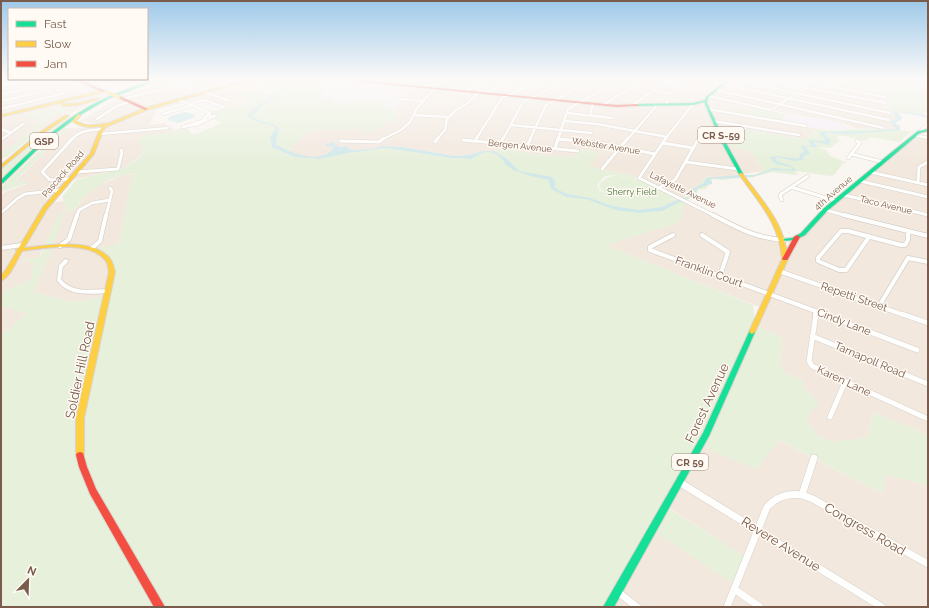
<svg xmlns="http://www.w3.org/2000/svg" width="929" height="608" viewBox="0 0 929 608" font-family="Raleway,sans-serif">
<style>
.residential{fill:#f2e8de}
.education{fill:#f6eef6}
.green{fill:#e7f0db;fill-rule:evenodd}
.water{fill:#d0e8ea}
.lines{fill:none;stroke-linecap:round;stroke-linejoin:round}
.stream{stroke:#d0e8ea;stroke-width:1}
.street-far4-casing{stroke:#d7d1cb;stroke-width:3.5}
.street-far3-casing{stroke:#d7d1cb;stroke-width:4}
.street-far2-casing{stroke:#d7d1cb;stroke-width:5.5}
.street-far1-casing{stroke:#d7d1cb;stroke-width:6}
.street-casing{stroke:#d7d1cb;stroke-width:8}
.fast-casing{stroke:#d9d2cb;stroke-width:2}
.slow-casing{stroke:#d9d2cb;stroke-width:2}
.jam-casing{stroke:#d9d2cb;stroke-width:2}
.street-far4{stroke:#fefefd;stroke-width:2.5}
.street-far3{stroke:#fefefd;stroke-width:3}
.street-far2{stroke:#fefefd;stroke-width:4}
.street-far1{stroke:#fefefd;stroke-width:5}
.street{stroke:#fefefd;stroke-width:7}
.fast{fill:#16e098;fill-rule:evenodd}
.slow{fill:#ffcf43;fill-rule:evenodd}
.jam{fill:#f24e42;fill-rule:evenodd}
.slow-bridge-casing{stroke:#d9d2cb;stroke-width:4;stroke-linecap:butt}
.slow-bridge{stroke:#ffcf43;stroke-width:3}
.labels{text-anchor:middle;dominant-baseline:central;stroke-width:3;stroke-linejoin:round;paint-order:stroke}
.far-street-label{font-size:9px;fill:#7a5c4d;stroke:#fffaf3}
.far-park-label{font-size:9px;fill:#537a41;stroke:#fffaf3}
.shield{fill:#fffaf3;stroke:#a28b7f;stroke-width:1}
.shield-label{font-size:10px;font-weight:bold;fill:#7a5c4d}
.street-label{font-size:11px;fill:#7a5c4d;stroke:#fffaf3}
.near-street-label{font-size:13px;fill:#7a5c4d;stroke:#fffaf3}
</style>
<rect width="100%" height="100%" fill="#f9f5f0"/>
<path class="residential" d="M1 80H78L110 94 71 113 48 129 30 131 8 150 1 152Z
M165 80H277L253 89 239 93 243 94 238 96 252 101 246 104 228 107 200 98 154 111 156 112 149 125 164 123 175 130 142 147 141 156 123 168 69 181 51 203 64 201 67 210 56 219 44 247 42 248 40 257 23 260V261L33 263 32 279 1 293V195L5 192 27 184 16 181 69 128 105 126 111 122 96 124 80 121 119 97Z
M392 80H928V95L913 91 901 85 882 84 884 86 866 88 885 93 888 111 897 118 890 122 896 129 856 128 838 122 758 108 815 127 816 129 807 139H801L721 125 732 147 750 151 764 171 716 178 707 176 683 198 639 177 588 166 597 154 575 157 537 155 505 149 494 151H483L469 155 455 156 402 147 382 146 372 149 352 150 346 146 334 147 331 151 319 157 301 156 289 151 306 133 329 128 348 130 351 128 370 132 384 125 382 123 397 115 393 109 405 93 382 90 389 84H399L385 83Z
M915 135 928 138V435L873 412 867 438 833 442 819 437 807 422 811 409 818 407 810 394 803 388 804 381 784 372 780 363 782 338 755 325 762 308 605 245 674 224 681 209 689 203 753 235 784 240 785 254 797 237 825 210Z
M138 174 133 175 119 244 96 251 110 264 106 297 71 302 33 292 51 252V247L64 214 79 206 80 200 96 187 122 175Z
M1 306 27 312 10 329 1 334Z
M778 440 883 494 885 475 924 484 928 487V607H608L651 529 735 584 746 558 665 505 700 445Z"/>
<path class="education" d="M336 80H354L392 84 385 89 411 94 393 109 354 103 331 102 333 99 322 98Z
M785 114 838 122 852 129 846 130 819 129 782 122Z"/>
<path class="green" d="M275 80H326L322 86 326 89 320 98H333L331 102H344L343 103H354L355 101H389L378 106 393 109 397 115 395 121 383 123 384 126 370 132 351 128 348 130 321 129 306 133 289 151 276 146 279 128 269 123 276 128 272 147 294 157 319 159 349 153 386 148 451 158 472 159 482 153 505 149 537 155 575 157 576 152 582 148 600 153 589 166 639 177 640 179 611 175 604 177 597 185 600 191 613 196 602 191 599 186C612 161 658 189 675 198L665 201 674 199 681 200 707 176 716 178 738 175 739 178 723 180 712 179 706 189 698 190 697 196 685 201 689 203 681 209 683 216 674 224 606 245 753 305 755 325 782 338 780 363 784 372 804 381 803 388 818 402V407L811 410 807 422 819 437 833 442 867 438 873 412 928 435V487L924 484 885 475 883 494 779 440 756 470 700 445 665 506 747 558 735 585 651 529 608 607H1V334L10 329 26 313 1 306V293L32 279 33 263 22 261 40 257 56 219 67 210 62 197 76 180 123 168 141 157 142 147 137 142 140 137 172 132 181 128 188 129 192 134H196L222 123 213 119 215 118 208 117 209 112 251 101 238 96 243 95 238 93 253 89 270 95 274 91 260 87 277 81ZM136 174 133 175 131 183 119 244 91 249 108 260 112 272 106 297 71 302 33 292 51 252 64 214 79 206 80 200C96 188 116 172 136 174Z
M881 84C894 84 907 84 919 90L915 91 928 95V111L922 114 893 110V114L889 112 885 93 866 88 865 86H884Z
M65 106 72 107 53 116 39 128H33L42 120 27 117 28 115 46 110 44 108H46L52 111Z
M89 106H91C56 123 29 152 1 179V169L44 133Z
M758 108 785 114 782 121 742 114 745 110 754 111Z
M721 125 801 139H807L813 133H817L814 131 816 129C826 130 837 131 847 130 869 127 889 127 911 132L899 142 869 137 866 141 839 135 836 138 840 140 831 148 817 147 826 150 830 156 848 163H843L834 175 830 176 796 171 798 175 771 172 751 178 750 176 764 171 750 151 732 147Z
M64 128H69L16 180 28 183 1 192V187Z
M36 129 40 130 7 157 1 159V152C15 148 22 133 36 129Z"/>
<path class="water" d="M312 80 293 85 261 107 252 116C260 123 270 121 279 128L276 145C293 153 321 166 334 147L326 146 325 144 332 142 339 147 346 146 352 150 372 149 382 146 402 147 455 156 469 155 483 151H494L507 159 519 171 552 177 555 181V188L567 194 590 198 612 206 639 210 663 207 670 203 693 195 694 193 692 189 704 183 706 178 738 175H755L773 168 792 170 791 167 777 164 773 162 770 157 777 156 799 159 800 154 805 152 800 146H812L808 141 809 140 826 141 819 132 868 131 896 129 890 122 897 118 893 114V110L922 114 928 117V119L921 116 898 112 902 119 895 123 900 126V130L853 134 825 133 824 134 831 140 829 145 815 142 814 143 818 147H805L810 153 804 156 803 160 795 161 777 157 775 160C781 165 791 163 796 170L794 171 773 170 752 177 711 179 710 180 712 181V184L697 188 696 194 662 211 639 213 616 210 586 199 567 197 551 189 549 180 531 176 513 170 505 164 504 161 496 154 489 152 482 153 472 159 451 158 386 148 349 153 319 159 294 157 272 147 270 137 276 128C264 120 258 126 247 115 262 102 292 80 312 80Z
M185 112 193 114 195 117 178 123 168 120 170 116Z"/>
<g class="lines">
<path class="stream" d="M695 190 701 186"/>
<defs>
<path id="street-far4" d="M421 80H444
M735 80 890 113
M766 80 886 103
M795 80 885 97
M855 80H881L928 84
M81 81 87 80
M666 82 685 85
M723 84 889 120
M402 85 409 80
M1 86 32 80
M96 88 132 80
M466 90 491 80
M653 90 672 94
M716 90 884 128
M205 92 230 101
M488 92 516 80
M1 94 30 88
M709 96 771 110
M122 99 204 80
M400 99 424 101
M179 100 210 113 202 121 183 127 199 124 215 116H209
M1 101 37 93
M666 101 668 105
M190 104 204 100 223 107
M603 105 644 80
M631 106 669 80
M1 109 65 93
M708 109 806 126
M773 109 798 92
M567 113 612 118
M163 114 193 105
M414 115 448 117
M590 115 593 104
M97 119 117 106 129 102
M564 121 597 124 667 137
M713 121 799 135
M511 125 591 133
M1 129 11 133
M919 132 928 124
M100 134 168 128
M915 135 928 138
M2 139 23 124
M72 139C81 130 90 130 103 129
M383 139 401 130 410 122 417 108 435 88
M437 139 445 130 447 119 456 110 468 103 479 92
M476 139 502 98 542 80
M503 139 523 102 567 80
M530 139 546 105 593 80
M558 139H561
M558 139 568 109 618 80
M628 139 657 105
M665 139 693 104
M699 139 703 132"/>
<path id="street-far3" d="M666 138 639 178 715 216
M558 139 600 143 655 154
M1 140 3 138
M463 140 578 151
M340 141 379 142 384 138
M475 141 477 138
M435 142 438 138
M663 143 693 148
M500 144 503 138
M527 146 531 138
M555 149 558 138
M851 154 883 162
M848 158 860 143 857 141
M686 162 738 169
M602 169 628 138
M77 172 118 169 122 152 121 150
M870 172 928 185
M70 179 50 180 42 172 73 138
M860 181 928 197
M918 183 919 167 928 162
M791 187 836 201
M658 188 675 180 699 138
M844 195 928 215
M782 200 780 196 781 194 808 176
M825 210 848 216
M1 213 18 198 25 194 61 190
M77 216 79 210 92 203 110 200
M106 216 112 191 110 188"/>
<path id="street-far2" d="M713 215C738 228 755 238 784 240
M844 215 928 236
M673 235 650 247V250L826 315
M702 235 728 252 720 276
M869 237 846 270H839L818 261V258L841 231H848L901 245H905L908 240V231
M60 246 69 239 77 215
M1 248 22 245
M91 249 100 241 106 215
M66 261 61 266 59 280C71 295 90 292 108 291
M779 271 904 315
M879 306 908 258 928 262
M815 315 816 311"/>
<path id="street-far1" d="M816 314 809 361 812 366 928 419
M823 314 917 350
M902 314 928 323
M812 336 928 384
M830 417 845 382"/>
<path id="street" d="M679 482 882 607
M802 495 813 499 928 564
M734 589 760 607
M618 592 637 607
M727 607 767 507C777 496 788 493 802 495L814 458"/>
<path id="fast" d="M155 80H158L108 99 80 115 49 138 3 183H1V180C28 154 55 126 88 107 109 95 132 87 155 80Z
M727 80H729L708 98 707 103 726 143 743 174 741 175 739 174 722 143 704 102 693 105 637 106 635 105 637 104 693 103 705 100 706 97Z
M928 129V131L920 133 827 211 805 235 795 240 782 241V239L792 238 801 233 823 209 887 156 918 131Z
M750 330H754L755 332 709 436 614 607H603L703 433Z"/>
<path id="slow" d="M247 80H250L147 110 106 127 103 131 94 154 47 209 24 248C48 245 95 237 111 260 113 264 114 268 115 272L84 418V455L83 457 80 458 77 457 76 455V418L109 272C108 268 108 263 105 260 89 240 44 248 22 251 16 261 11 276 1 281V275L5 271 17 251 16 250 18 249 43 207 90 154 99 131 103 126C92 128 81 128 72 121L78 114 81 115 76 121 86 125H95L109 123 145 108Z
M103 90 104 92 62 102 64 104 79 103 97 98 99 99 79 105 63 106 60 103 1 117V115Z
M66 115 69 116 45 132 1 168V165L43 130Z
M740 173H742C763 202 784 222 788 259L755 332 752 334 749 332 782 259C779 222 759 203 739 174Z"/>
<path id="jam" d="M77 80H80L105 91 103 92 77 81Z
M353 80 617 105 637 104 639 105 637 106 617 107 354 81Z
M118 96H120L148 109 145 110 118 98Z
M797 235 800 237 788 259 787 260H783L782 259 794 237Z
M80 452 83 453 87 467 96 489 165 607H154L90 494 79 467 76 455 77 453Z"/>
</defs>
<use href="#street-far4" class="street-far4-casing"/>
<use href="#street-far3" class="street-far3-casing"/>
<use href="#street-far2" class="street-far2-casing"/>
<use href="#street-far1" class="street-far1-casing"/>
<use href="#street" class="street-casing"/>
<use href="#fast" class="fast-casing"/>
<use href="#slow" class="slow-casing"/>
<use href="#jam" class="jam-casing"/>
<use href="#street-far4" class="street-far4"/>
<use href="#street-far3" class="street-far3"/>
<use href="#street-far2" class="street-far2"/>
<use href="#street-far1" class="street-far1"/>
<use href="#street" class="street"/>
<use href="#fast" class="fast"/>
<use href="#slow" class="slow"/>
<use href="#jam" class="jam"/>
<defs>
<path id="slow-bridge" d="M107 92 119 97"/>
</defs>
<use href="#slow-bridge" class="slow-bridge-casing"/>
<use href="#slow-bridge" class="slow-bridge"/>
</g>
<linearGradient id="sky" x2="0" y2="1"><stop stop-color="#9ec9e9"/><stop offset="0.48" stop-color="#fcfaf8"/><stop offset="1" stop-color="#fcfaf8" stop-opacity="0"/></linearGradient>
<rect width="929" height="165" fill="url(#sky)"/>
<g class="labels">
<g class="far-street-label">
<text transform="translate(520 146) rotate(6)">Bergen Avenue</text>
<text transform="translate(606 146) rotate(9)">Webster Avenue</text>
<text transform="translate(63 174) rotate(-49)">Pascack Road</text>
<text transform="translate(683 190) rotate(26)">Lafayette Avenue</text>
<text transform="translate(833 193) rotate(-41)">4th Avenue</text>
<text transform="translate(886 205) rotate(14)">Taco Avenue</text>
</g>
<g class="far-park-label">
<text x="632" y="192">Sherry Field</text>
</g>
<g class="shield">
<rect x="698" y="127" width="46" height="16" rx="3"/>
<rect x="30" y="133" width="28" height="16" rx="3"/>
<rect x="672" y="454" width="36" height="16" rx="3"/>
</g>
<g class="shield-label">
<text x="721" y="135">CR S-59</text>
<text x="44" y="141">GSP</text>
<text x="690" y="462">CR 59</text>
</g>
<g class="street-label">
<text transform="translate(709 272) rotate(20)">Franklin Court</text>
<text transform="translate(854 297) rotate(19)">Repetti Street</text>
<text transform="translate(844 322) rotate(21)">Cindy Lane</text>
<text transform="translate(870 360) rotate(23)">Tarnapoll Road</text>
<text transform="translate(844 381) rotate(25)">Karen Lane</text>
</g>
<g class="near-street-label">
<text transform="translate(80 370) rotate(-78)">Soldier Hill Road</text>
<text transform="translate(707 403) rotate(-65)">Forest Avenue</text>
<text transform="translate(865 529) rotate(30)">Congress Road</text>
<text transform="translate(781 544) rotate(32)">Revere Avenue</text>
</g>
</g>
<rect width="929" height="608" fill="none" stroke="#7a5c4d" stroke-width="4"/>
<rect x="8" y="8" width="140" height="72" fill="#fffaf3" stroke="#cabbb1"/>
<rect x="16" y="21" width="20" height="6" fill="#16e098" stroke="#cabbb1"/>
<text x="44" y="28" font-size="12" fill="#7a5c4d">Fast</text>
<rect x="16" y="41" width="20" height="6" fill="#ffcf43" stroke="#cabbb1"/>
<text x="44" y="48" font-size="12" fill="#7a5c4d">Slow</text>
<rect x="16" y="61" width="20" height="6" fill="#f24e42" stroke="#cabbb1"/>
<text x="44" y="68" font-size="12" fill="#7a5c4d">Jam</text>
<g transform="translate(28 580) rotate(23)" stroke="#fffaf3" stroke-width="3" paint-order="stroke">
<path d="M0-3L7 15L0 10L-7 15Z" fill="#7a5c4d"/>
<text y="-6" font-size="11" font-weight="bold" text-anchor="middle" fill="#7a5c4d">N</text>
</g>
</svg>
